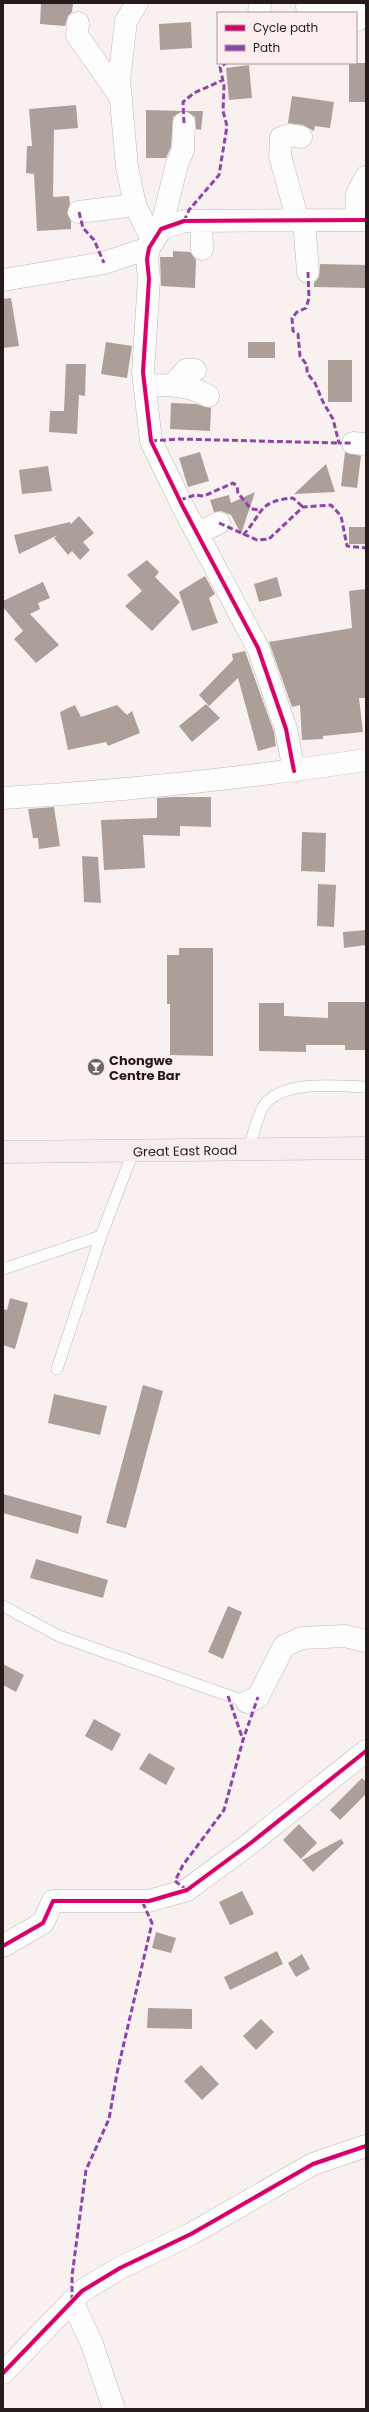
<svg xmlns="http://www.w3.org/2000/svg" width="369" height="2412" viewBox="0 0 369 2412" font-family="Poppins,sans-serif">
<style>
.building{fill:#ac9f99}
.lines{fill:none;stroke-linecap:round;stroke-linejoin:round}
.service-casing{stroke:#bfb6b6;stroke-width:12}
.minor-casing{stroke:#bfb6b6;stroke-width:23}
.trunk-casing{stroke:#c6b9bd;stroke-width:23}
.service{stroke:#fefdfd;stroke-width:11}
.minor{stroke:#fefdfd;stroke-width:22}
.trunk{stroke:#f6edf0;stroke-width:22}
.quiet{stroke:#8e44ad;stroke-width:3;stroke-dasharray:6 3;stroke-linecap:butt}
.cycleway-casing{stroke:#fceeed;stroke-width:6}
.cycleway{stroke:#d6006c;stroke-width:4}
.labels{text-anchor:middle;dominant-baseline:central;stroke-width:4;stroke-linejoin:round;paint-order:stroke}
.poi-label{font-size:13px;font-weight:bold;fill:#271a1a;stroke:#fceeed;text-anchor:start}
.street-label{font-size:13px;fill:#271a1a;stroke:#fceeed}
</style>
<rect width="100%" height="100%" fill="#f8f1f0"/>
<path class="building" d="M41 3H73L72 12 68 16 65 26 40 24Z
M191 22 192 48 160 50 159 24Z
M349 63H366V102H349Z
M249 65 252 98 229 100 226 68Z
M292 96 334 102 330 128 315 126 314 131 303 125 288 123Z
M76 105 78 128 54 130 53 197 69 196 70 204 67 213 71 221V229L37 231 34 174 26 173 27 146H32L29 109Z
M146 110 184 111 173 117 171 147 166 158H146Z
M184 111H203L201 130 196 129 195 117Z
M173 251 190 252 196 260 195 288 161 286 160 257H173Z
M320 264 366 265V288L314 287V283L319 277Z
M11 298 19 346 3 348V299Z
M106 342 132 346 127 378 101 374Z
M248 342H275V358H248Z
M328 360H352V402H328Z
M66 364H86L85 396 79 395 77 434 49 432 50 411H64Z
M171 403 196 404 211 408 210 431 170 429Z
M200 452 209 481 188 487 179 458Z
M345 452 361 456 357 488 341 486Z
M326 464 335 492 294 494Z
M48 466 52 491 22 494 19 470Z
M255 492 241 534 231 515 221 511 214 512 210 500 229 495 231 503Z
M79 516 94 533 83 542 90 550 80 560 72 551 68 555 54 538 58 535 19 554 14 535 70 522 71 524Z
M349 527H366V544H349Z
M147 560 159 572 155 577 180 602 152 631 125 606 142 591 127 575Z
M205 576 215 594 209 598 218 623 192 631 179 592Z
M277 577 282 596 259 602 254 584Z
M43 582 50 598 38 603 40 609 30 614 59 645 36 663 14 639 23 631 3 607V601Z
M366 589V698H359L363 732 323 736V739L302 740 300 705 292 707 269 642 352 628 349 591Z
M245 651 274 732 276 746 258 751 238 678 209 706 199 695 233 660 232 654Z
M206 704 220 718 192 742 179 726Z
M75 705 81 717 117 705 127 715 132 711 140 733 108 746 106 742 68 750 60 712Z
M173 797H211V827L180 826V836L143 835 145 868 104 870 101 820 157 818V798Z
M54 807 60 846 39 849 38 838H33L28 809Z
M302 832 326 833 325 872 301 871Z
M82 856 98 857 101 903 84 902Z
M318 884 336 885 334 927 317 926Z
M366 930V945L344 948 343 932Z
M179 948H213V1056L170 1055V1004H167V955H179Z
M328 1002H366V1050H345V1045H306V1052L259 1051V1003H284V1016L328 1018Z
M10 1298 28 1303 15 1349 3 1345V1309L7 1310Z
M143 1385 163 1391 126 1528 106 1523Z
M54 1394 107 1406 100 1435 48 1423Z
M3 1494 82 1516 78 1534 3 1513Z
M36 1559 108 1580 103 1598 30 1578Z
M228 1606 242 1612 223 1659 208 1652Z
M3 1664 24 1675 16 1692 3 1685Z
M94 1719 121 1734 112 1751 85 1736Z
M149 1753 175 1768 166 1785 139 1769Z
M362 1778 366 1782V1794L340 1820 330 1810Z
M299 1824 317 1843 301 1859 283 1840Z
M341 1839 344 1843 313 1872 302 1860Z
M242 1891 254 1914 230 1925 219 1902Z
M156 1932 176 1938 171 1953 152 1948Z
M277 1951 283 1964 230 1990 224 1977Z
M302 1954 310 1969 296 1977 288 1963Z
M148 2008 192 2009V2029L147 2028Z
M261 2019 274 2032 256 2050 243 2036Z
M201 2065 219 2084 202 2100 184 2081Z"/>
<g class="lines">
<defs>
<path id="service" d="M248 1151C253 1137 256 1119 263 1107 280 1079 338 1086 366 1087
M3 1269 101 1236
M57 1369 101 1236 133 1152
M3 1606 59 1636 247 1702"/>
<path id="minor" d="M137 3 126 21 119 80 127 167 135 205 153 242
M335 3 356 12 357 20
M307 7 336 5
M259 13 260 3
M78 23 77 35 121 98
M79 212 135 205
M304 220 308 272
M356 220 357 194 366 177
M201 221 202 249
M298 221 280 156 281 138 290 135 301 137
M161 229 177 164 183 150 184 123
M3 280 104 263 149 248
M145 385C168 385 188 384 208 396
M173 385 186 370H195
M353 443 366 444
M197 533 219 523
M294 771 286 729 258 648 182 505 151 441 143 372 149 279 147 259 149 248 161 229 184 221 366 220
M3 798C125 791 245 778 366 760
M247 1702 258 1697 284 1646 302 1638 345 1636 366 1641
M3 1946 43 1923 53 1901H149L187 1890 252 1842 366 1751
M72 2301 92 2344 114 2409
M3 2373 82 2291 120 2268 191 2234 313 2164 366 2146"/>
<path id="trunk" d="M3 1152 366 1148"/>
</defs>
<use href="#service" class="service-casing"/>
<use href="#minor" class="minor-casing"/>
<use href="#trunk" class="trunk-casing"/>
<use href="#service" class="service"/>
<use href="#minor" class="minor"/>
<use href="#trunk" class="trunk"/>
<path class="quiet" d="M184 123 183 102 194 93 223 80
M79 212 83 228 94 240 104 263
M184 221 189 210 219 175 227 126 223 111 224 86 220 67 226 63
M308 272 309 298 306 308 297 312 292 318 293 331 298 334 300 356 307 365V373L315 383 323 402 333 419 339 443H353
M151 441 178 439 339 443
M180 500 195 495 204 496 233 483 237 486 238 493 251 509 260 510
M219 523 257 540 269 539 303 507 331 505 341 516 347 546 366 548
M243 535C263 514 257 501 293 498L303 507
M228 1696 243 1740
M187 1890 175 1881 183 1865 224 1810 243 1740 258 1697
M72 2301V2276L86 2170 109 2119 117 2073 152 1923 142 1901"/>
<defs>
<path id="cycleway" d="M294 771 286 729 258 648 182 505 151 441 143 372 149 279 147 259 149 248 161 229 184 221 366 220
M3 1946 43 1923 53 1901H149L187 1890 252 1842 366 1751
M3 2373 82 2291 120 2268 191 2234 313 2164 366 2146"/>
</defs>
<use href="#cycleway" class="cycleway-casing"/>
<use href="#cycleway" class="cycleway"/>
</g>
<defs>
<symbol id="bar-disc" viewBox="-11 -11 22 22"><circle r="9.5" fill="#706565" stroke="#fceeed"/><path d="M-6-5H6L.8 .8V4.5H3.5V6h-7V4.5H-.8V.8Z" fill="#fff"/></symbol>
</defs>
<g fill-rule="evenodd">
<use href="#bar-disc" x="86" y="1057" width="20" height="20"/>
</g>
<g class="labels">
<g class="poi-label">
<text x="109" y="1060">Chongwe<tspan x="109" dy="15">Centre Bar</tspan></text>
</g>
<g class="street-label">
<text transform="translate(185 1151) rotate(-1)">Great East Road</text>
</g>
</g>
<rect width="369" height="2412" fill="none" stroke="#271a1a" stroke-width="8"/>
<rect x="217" y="12" width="140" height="52" fill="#fceeed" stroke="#a79999"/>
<rect x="225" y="25" width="20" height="6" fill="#d6006c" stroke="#a79999"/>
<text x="253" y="32" font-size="12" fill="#271a1a">Cycle path</text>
<rect x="225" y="45" width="20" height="6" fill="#8e44ad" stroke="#a79999"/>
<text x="253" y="52" font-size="12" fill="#271a1a">Path</text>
</svg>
